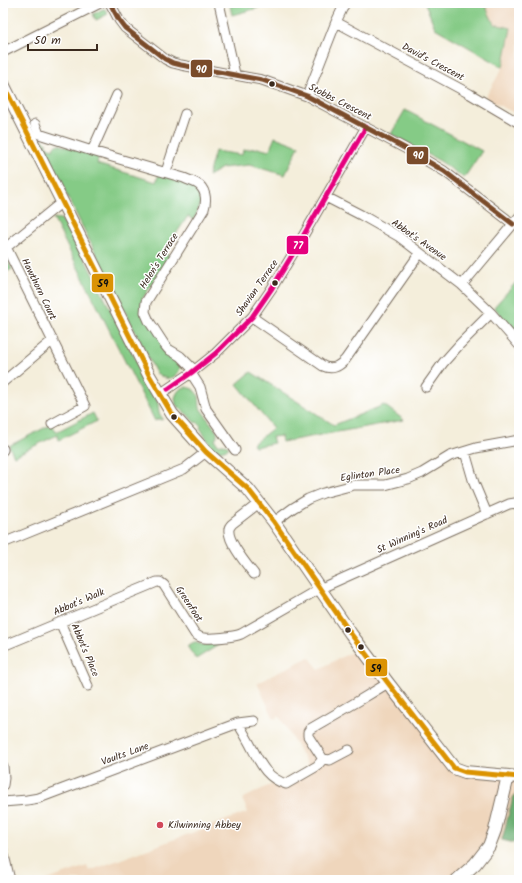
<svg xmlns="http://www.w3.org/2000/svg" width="522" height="883" viewBox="0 0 522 883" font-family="Kalam,sans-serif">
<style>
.built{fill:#efd6bc}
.green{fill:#85cb86;stroke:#607a52}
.forest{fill:#6caf73;stroke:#546c48}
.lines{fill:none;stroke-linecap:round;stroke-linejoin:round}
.minor-casing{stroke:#7c6f60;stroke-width:11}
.major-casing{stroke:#7c6f60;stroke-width:14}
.minor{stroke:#fff;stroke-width:9}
.major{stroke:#fff;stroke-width:12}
.bus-1-casing{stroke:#fff;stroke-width:8}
.bus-2-casing{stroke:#fff;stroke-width:8}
.bus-3-casing{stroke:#fff;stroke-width:8}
.bus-1{stroke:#db9304;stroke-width:5}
.bus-2{stroke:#e5007d;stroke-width:5}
.bus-3{stroke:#7a4b2a;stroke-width:5}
.bus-dot{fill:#3b2a1e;stroke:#fff;stroke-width:1.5}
.poi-dot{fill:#d1495b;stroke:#fff;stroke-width:1.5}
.labels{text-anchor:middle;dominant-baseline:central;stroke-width:3;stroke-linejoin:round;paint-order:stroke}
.street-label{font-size:10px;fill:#3b2a1e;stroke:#fff}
.poi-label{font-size:10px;fill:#3b2a1e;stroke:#fff;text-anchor:start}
.line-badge{stroke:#fff;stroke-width:1.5}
.badge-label{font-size:11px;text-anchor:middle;font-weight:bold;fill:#fff}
.pale-badge-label{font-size:11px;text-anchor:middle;font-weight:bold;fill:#111}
</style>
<rect width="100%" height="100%" fill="#fff"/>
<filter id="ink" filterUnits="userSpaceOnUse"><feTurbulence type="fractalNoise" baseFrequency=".025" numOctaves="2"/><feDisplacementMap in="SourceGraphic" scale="8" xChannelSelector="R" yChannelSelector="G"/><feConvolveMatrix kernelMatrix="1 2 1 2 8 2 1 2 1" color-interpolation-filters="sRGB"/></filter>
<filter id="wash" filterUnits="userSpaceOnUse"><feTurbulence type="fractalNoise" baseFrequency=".012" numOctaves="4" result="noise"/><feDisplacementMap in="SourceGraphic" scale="16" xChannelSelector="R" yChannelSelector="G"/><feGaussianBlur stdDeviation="0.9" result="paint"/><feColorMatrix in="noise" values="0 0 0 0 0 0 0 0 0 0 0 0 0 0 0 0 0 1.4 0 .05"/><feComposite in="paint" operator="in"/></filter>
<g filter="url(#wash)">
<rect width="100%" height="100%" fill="#f4eedb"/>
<path class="built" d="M484 3H519V113L516 114 485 98 503 67 510 27 494 24Z
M361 647 451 765 519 777V844L492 838 457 880H47L87 866 89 871 248 812 242 799 278 781 286 784 311 770 279 716 274 719 257 683 309 657 319 669Z"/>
<path class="green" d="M245 3H261L260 6 258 8 232 15 230 6Z
M425 3H484L494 24 511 28 503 67 435 28Z
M103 9H105L108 14 96 20 93 14Z
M405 110 482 151 464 178 440 161 391 134Z
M275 137 299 146 285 175 249 165 222 168 208 176 215 151 242 155 243 150 258 148 269 151Z
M38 138 46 142 47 147 53 149 54 146 58 144 99 156 97 164 156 182 159 174C168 177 189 181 195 187 200 192 202 202 199 208 198 212 195 216 194 220L188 216 164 252 170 256 143 298 141 306V311L180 361C182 372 173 382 162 377 161 376 157 373 156 373Z
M53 218 61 219 65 224H67L158 403 159 413 163 419 162 420 158 419 155 421Z
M7 260 12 269 3 274V262Z
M519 279V337L494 307Z
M251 372 334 425 384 405 404 420 282 442 281 436 272 437 274 443 255 447 253 444 273 428 237 384Z
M186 387 193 389 199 396 200 408 217 432V436L215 440 218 445C224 443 226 444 229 448 226 449 222 451 219 451 210 450 205 434 200 428L201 426 197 422 195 423 188 415 176 405 175 398C177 392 179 388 186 387Z
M93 413 97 421 59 440 57 435 14 456 9 446 52 424 56 432Z
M194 642C202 646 211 644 220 644L196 659 187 646Z"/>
<path class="forest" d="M519 792V844L502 840 512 801 514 796Z"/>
</g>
<g filter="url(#ink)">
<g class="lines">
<defs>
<path id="minor" d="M110 3 119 20 125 28 165 59 173 63 181 65 262 80 307 96 410 151 444 171 513 224
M219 3 235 74
M336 22 470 94 519 123
M3 52 100 3
M307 96 336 22 345 3
M35 124 39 134 92 151 184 178C188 180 192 181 196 183 206 188 207 200 204 209L146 302 145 312 149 321 164 344 168 349 180 356 194 370
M92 151 117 95
M166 172 185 114
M326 197 361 215 398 236 462 285 491 313 460 344 443 363 426 387
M6 247 85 406 52 424
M3 250 62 202
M462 285 519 217
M491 313 519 345
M252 317 323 366C332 370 338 367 345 360L420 253
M191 373 200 387 206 409 235 450
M3 382 53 340
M160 394 191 373 216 353 252 317 272 288 291 257 366 127
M3 449V450
M465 452 474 483 487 514
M274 522 293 508 308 499 323 493 354 485H385L408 479 422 473 450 456 476 448 519 440
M3 543 184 469 206 452
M254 574C247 565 227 541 229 529 229 528 231 525 232 524L259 503
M60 622 88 686
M3 646 157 582H160L164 585 195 634C198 636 201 638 204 638 212 639 233 637 241 634L319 589 509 504 515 503 519 506
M238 723C243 732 248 740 252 748 261 765 267 778 286 784L317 766 323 759
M349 750 330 760 323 759 308 736V732L310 729 360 700 388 683
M3 766 4 778 3 785
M3 802 27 800 39 798 238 723 254 721
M3 851 10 880"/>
<path id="major" d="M3 84 149 375 172 414 180 423 206 452 248 489 259 503 274 522 351 634 388 683 454 768 465 772 519 777
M457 880 475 864 489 846 495 830 508 776"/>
</defs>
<use href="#minor" class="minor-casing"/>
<use href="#major" class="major-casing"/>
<use href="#minor" class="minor"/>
<use href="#major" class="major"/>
<defs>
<path id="bus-1" d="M3 84 149 375 172 414 180 423 206 452 248 489 259 503 274 522 351 634 388 683 454 768 465 772 519 777"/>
<path id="bus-2" d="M168 389 191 373 216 353 252 317 272 288 291 257 366 127"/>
<path id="bus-3" d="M110 3 119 20 125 28 165 59 173 63 181 65 262 80 307 96 410 151 444 171 513 224"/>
</defs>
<use href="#bus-1" class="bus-1-casing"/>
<use href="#bus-2" class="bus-2-casing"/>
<use href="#bus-3" class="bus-3-casing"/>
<use href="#bus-1" class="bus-1"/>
<use href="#bus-2" class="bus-2"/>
<use href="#bus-3" class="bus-3"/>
</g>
</g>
<g class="bus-dot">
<circle cx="272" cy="84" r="3.5"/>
<circle cx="275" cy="283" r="3.5"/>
<circle cx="174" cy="417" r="3.5"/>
<circle cx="348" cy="630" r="3.5"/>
<circle cx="361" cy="647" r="3.5"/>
</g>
<circle class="poi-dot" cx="160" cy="825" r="4"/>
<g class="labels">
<g class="street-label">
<text transform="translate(433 62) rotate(28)">David's Crescent</text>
<text transform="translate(340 102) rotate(27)">Stobbs Crescent</text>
<text transform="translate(419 240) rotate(35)">Abbot's Avenue</text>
<text transform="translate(159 261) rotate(-58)">Helen's Terrace</text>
<text transform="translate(257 288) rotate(-55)">Shavian Terrace</text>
<text transform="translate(39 289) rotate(64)">Hawthorn Court</text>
<text transform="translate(370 474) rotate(-8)">Eglinton Place</text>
<text transform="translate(412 535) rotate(-24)">St Winning's Road</text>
<text transform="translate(79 602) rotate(-23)">Abbot's Walk</text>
<text transform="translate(189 604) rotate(57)">Greenfoot</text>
<text transform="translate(85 650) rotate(67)">Abbot's Place</text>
<text transform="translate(125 754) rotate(-20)">Vaults Lane</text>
</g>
<g class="poi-label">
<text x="168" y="825">Kilwinning Abbey</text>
</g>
</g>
<g class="line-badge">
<rect x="190" y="59" width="23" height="19" rx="4" fill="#7a4b2a"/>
<rect x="406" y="146" width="23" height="19" rx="4" fill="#7a4b2a"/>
<rect x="286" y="235" width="23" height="20" rx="4" fill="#e5007d"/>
<rect x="91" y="273" width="23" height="20" rx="4" fill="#db9304"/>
<rect x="365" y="658" width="23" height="19" rx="4" fill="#db9304"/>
</g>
<g class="badge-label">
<text x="201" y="73">90</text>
<text x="418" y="159">90</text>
<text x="298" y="249">77</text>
</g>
<g class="pale-badge-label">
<text x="103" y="287">59</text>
<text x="376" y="672">59</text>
</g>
<rect width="522" height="883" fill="none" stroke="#fff" stroke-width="16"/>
<path d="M28 44v6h69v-6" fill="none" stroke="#3b2a1e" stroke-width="2"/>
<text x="34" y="44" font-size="12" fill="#3b2a1e" stroke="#ffffff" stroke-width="3" paint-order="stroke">50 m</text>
</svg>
